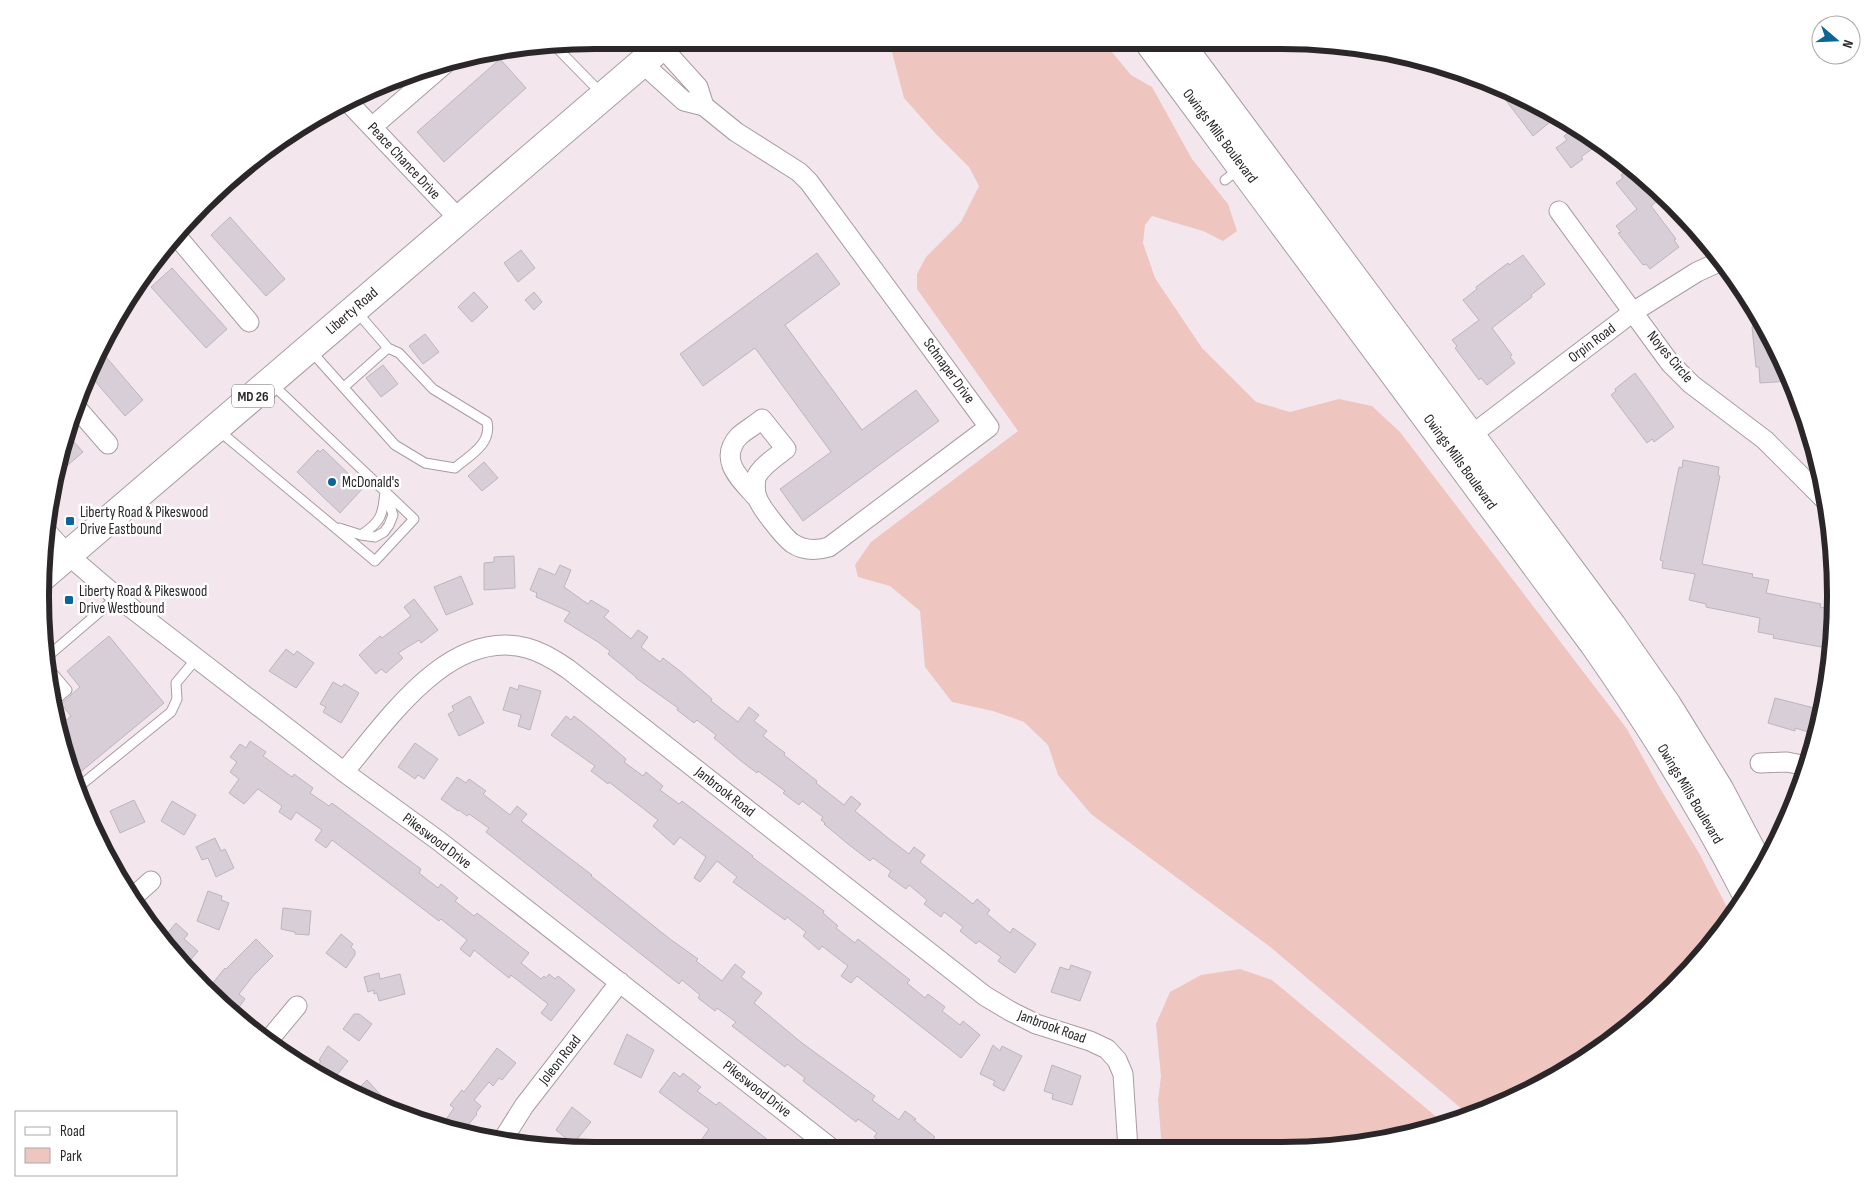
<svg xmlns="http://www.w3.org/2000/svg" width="1876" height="1191" viewBox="0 0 1876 1191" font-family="'Sofia Sans Condensed',sans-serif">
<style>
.green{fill:#efc5c0}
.building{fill:#d7ced7;stroke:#bdb5bd}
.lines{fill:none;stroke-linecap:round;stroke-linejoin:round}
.service-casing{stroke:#a79ca2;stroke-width:11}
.minor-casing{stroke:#a79ca2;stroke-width:21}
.primary-casing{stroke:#a79ca2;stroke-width:30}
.service{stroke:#fff;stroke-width:9}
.minor{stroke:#fff;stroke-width:19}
.primary{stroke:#fff;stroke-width:28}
.poi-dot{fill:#0b6595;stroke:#fff;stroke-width:2}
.labels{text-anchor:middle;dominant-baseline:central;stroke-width:5;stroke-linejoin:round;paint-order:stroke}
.shield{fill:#fff;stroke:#6b6869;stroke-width:1}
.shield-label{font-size:14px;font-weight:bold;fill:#2b2729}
.street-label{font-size:15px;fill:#2b2729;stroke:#fff}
.poi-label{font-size:15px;fill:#2b2729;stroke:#fff;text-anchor:start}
.rim{fill:none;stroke:#2b2729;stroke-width:6}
</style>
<rect width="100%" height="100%" fill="#f3e7ed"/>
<path class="green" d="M890 45H1106L1131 75 1152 87 1192 159 1228 204 1237 231 1223 241 1203 231 1152 216 1145 225 1143 243 1155 278 1202 348 1256 402 1290 412 1339 399 1372 406 1400 432 1627 729 1661 790 1699 853 1732 917 1721 934 1647 1013 1526 1094 1469 1115 1269 946 1091 814 1058 775 1048 745 1024 722 993 711 952 702 925 667 920 611 890 586 858 577 855 565 871 542 1018 431 917 289V274L926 257 961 222 979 186 969 167 935 133 904 98Z
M1240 969 1272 980 1445 1124 1425 1132 1317 1150 1162 1149 1158 1100 1161 1077 1156 1024 1170 992 1201 975Z"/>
<path class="building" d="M500 59 526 88 444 162 417 132Z
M1492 82H1493L1555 118 1533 136Z
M1573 129 1599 144 1581 157 1583 159 1571 168 1556 148 1567 140 1564 136Z
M1632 167 1663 196 1651 206 1676 239 1674 240 1679 247 1650 269 1646 264 1643 265 1618 233 1621 232 1616 226 1637 209 1616 183 1623 178 1621 175Z
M230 217 285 279 266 296 211 235Z
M521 250 535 268 518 282 504 263Z
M817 253 840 284 785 325 862 430 916 390 939 421 803 521 780 489 831 452 755 348 703 386 680 354Z
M1523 255 1545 284 1531 295 1532 297 1492 328 1512 355 1510 357 1515 363 1487 385 1481 378 1479 380 1455 348 1457 346 1452 340 1479 320 1463 300 1477 289 1476 287 1508 263 1509 265Z
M172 268 227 329 206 348 151 287Z
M474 292 488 307 472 322 458 307Z
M534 292 542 302 534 310 525 300Z
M1753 306 1762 318 1790 381 1760 383 1759 367H1756L1752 327 1755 326Z
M425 334 439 352 423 364 409 346Z
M100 350 143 400 125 416 89 374Z
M383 365 398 384 381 397 366 378Z
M1635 373 1674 427 1654 442 1652 439 1647 443 1611 395 1616 391 1615 389Z
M65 432 83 452 53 478Z
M323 449 363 488 340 513 297 472 318 450 320 452Z
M1683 460 1719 467 1718 475 1720 476 1702 564 1753 574 1752 577 1769 580 1766 593 1821 604 1820 607 1834 610 1832 632 1835 633 1832 649 1773 638 1774 635 1758 632 1760 618 1706 607V604L1689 600 1695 574 1662 568 1663 561 1660 560 1668 521 1679 467 1682 468Z
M484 462 498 478 482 491 468 476Z
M514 556 515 588 484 590V563L494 562V557Z
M560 565 571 570 564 587 588 604 591 600 609 611 604 617 631 639 638 630 648 637 641 647 660 662 663 658 680 671 712 699 711 701 738 722 749 707 759 715 754 721 767 731 763 736 785 753 784 755 817 781 816 783 844 805 851 796 861 804 855 811 888 838 909 854 914 847 925 855 920 862 973 904 977 899 990 910 987 914 1010 933 1013 928 1036 944 1015 973 998 961 1001 957 979 941 976 944 960 931 963 927 944 912 941 917 924 904 927 900 909 885 906 889 888 876 891 871 873 858 870 861 848 844 824 824 825 823 821 820 823 817 802 801 799 805 783 793 785 791 758 771 757 773 741 761 714 738 716 735 697 720 694 723 677 710 678 708 636 678V677L608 654 610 651 598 642 564 621 570 612 536 597 537 593 530 590 539 568 555 575Z
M461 576 473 604 446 615 434 587Z
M414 599 438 630 421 643 419 640 398 653 403 658 386 673 381 669 376 674 359 655 380 636 382 638 411 616 404 607Z
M109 636 164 703 72 779 59 740 57 728 71 716 61 704 80 687 67 671Z
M286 649 294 655 297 651 314 663 296 688 269 671Z
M333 682 342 687 344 684 359 693 341 723 323 712 326 707 320 704Z
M519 685 541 691 530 730 518 726 521 715 503 710 510 687 518 690Z
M470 696 484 723 459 736 448 714 454 711 452 706Z
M1775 698 1822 710 1818 735 1795 728V731L1768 723Z
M566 716 571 720 574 716 592 730 626 759 624 762 643 776 646 772 663 786 660 790 679 804 682 801 753 856 752 857 824 911 823 913 838 926 836 928 855 943 858 939 910 980 907 983 925 998 928 994 945 1007 942 1011 960 1025 963 1021 980 1035 961 1058 857 976 851 983 841 976 848 966 822 946 819 950 803 936 806 932 787 917 785 920 733 882 737 877 717 861 700 882 694 878 706 857 680 837 674 845 653 826 658 820 609 782 608 784 591 771 595 766 551 735Z
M250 741 266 752 263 756 292 777 294 774 313 788 310 793 329 806 332 803 367 829 421 869 419 873 438 888 441 884 458 898 455 901 474 916 477 913 529 953 521 963 541 979 544 976 546 978 549 974 555 979 558 976 575 990 551 1021 541 1013 548 1004 511 975 509 978 474 950 470 957 460 949 467 940 441 919 439 921 332 840 326 848 315 840 322 830 296 812 291 820 279 812 282 806 258 789 244 804 229 793 239 779 230 772 237 762 230 757 240 744 246 748Z
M415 743 438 759 424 779 418 775 415 779 398 767Z
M457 777 466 783 469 779 486 791 483 794 510 815 517 806 527 814 521 821 592 875 591 876 670 939 698 959 696 961 722 981 735 964 745 972 741 977 762 993 754 1003 802 1043 875 1096 872 1100 899 1120 905 1111 916 1119 914 1120 935 1137 926 1148H889L874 1137 877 1133 858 1119 856 1122 803 1081 805 1078 787 1064 785 1067 732 1026 736 1022 717 1008 715 1011 698 998 700 995 682 980 679 984 486 832 489 828 469 814 467 816 459 810 458 811 441 799Z
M134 800 145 822 120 833 110 811Z
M172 801 196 815 184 835 161 821Z
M215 838 221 851 225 849 234 868 216 877 208 858 202 860 196 847Z
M208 891 222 896 221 900 229 903 219 930 197 921Z
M283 908 311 911 309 935 295 934V932L281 929Z
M176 923 188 934 184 939 198 951 184 968 166 947 172 940 166 935Z
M341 934 353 944 351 947 355 951V955L346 968 326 953Z
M256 939 273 956 253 976 239 994 245 999 236 1011 223 1001 227 996 212 984 225 968 226 969Z
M1071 965 1091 972 1080 1001 1051 992 1060 967 1069 970Z
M379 973 380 979 400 974 405 994 379 1001 377 993 374 994V990L368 992 364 977Z
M354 1014H359L372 1024 359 1041 343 1029Z
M627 1034 654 1050 641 1078 614 1064Z
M993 1045 1000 1051 1002 1046 1022 1056 1004 1091 993 1085 995 1081 980 1074Z
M328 1046 348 1061 333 1080 315 1069 321 1061 319 1060Z
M497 1048 516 1063 502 1080 499 1078 493 1086 489 1082 474 1100 481 1106 476 1113 477 1114 464 1130H462L447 1118 454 1108 450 1105 462 1090 464 1092Z
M1052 1065 1081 1076 1072 1105 1052 1099 1053 1094 1044 1091Z
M674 1072 680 1077 683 1073 701 1087 697 1091 716 1105 719 1102 777 1147H712L702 1139 709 1129 659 1092Z
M367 1080 397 1113 383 1109 358 1094V1089Z
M572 1107 591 1122 573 1144 556 1130Z"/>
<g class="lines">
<defs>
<path id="service" d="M554 45 601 93
M1225 180 1239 169
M310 350 395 445 425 463 455 468C470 455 492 444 487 422L433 389 399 353 388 348 356 311
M344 387 388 348
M218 430 375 561 414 519 271 383
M339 528 361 535C381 522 383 515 385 491
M361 535 375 537 384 532 389 525 393 515 387 496
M48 656 117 597
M50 670 67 690 54 701
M76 789 171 712 177 699 176 683 196 659"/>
<path id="minor" d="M661 46 698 87 704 106
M642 63 684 101 704 106 736 132 799 172 809 182 989 427 829 547C816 551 804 551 792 543 784 537 760 507 757 497 755 493 755 483 756 478 760 467 777 456 786 449L762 419C755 425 746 430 739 436 717 460 741 480 757 498
M349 103 459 219
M372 127 447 62
M1559 211 1670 363 1691 384 1765 440 1826 501
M175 234 249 322
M75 406 108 444
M1470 436 1633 312 1697 272 1721 261
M46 531 68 555 117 597 344 772 439 841 831 1148
M1760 763 1787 762 1807 766
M344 772C387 721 449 627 527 648 542 652 555 660 568 669L985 996 1010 1011 1036 1024 1090 1041 1107 1049 1117 1060 1123 1074 1128 1149
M131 899 151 881
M267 1042 297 1006
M502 1141 524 1106 620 982"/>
<path id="primary" d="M1151 45 1594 644C1650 724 1702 807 1746 893
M1181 45 1612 626 1667 705 1719 789 1761 869
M42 577 663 45"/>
</defs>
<use href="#service" class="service-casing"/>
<use href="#minor" class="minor-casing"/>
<use href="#primary" class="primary-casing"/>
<use href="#service" class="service"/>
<use href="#minor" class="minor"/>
<use href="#primary" class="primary"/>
</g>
<g class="poi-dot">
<circle cx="332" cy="482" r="5"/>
<rect x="65" y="516" width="10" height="10" rx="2.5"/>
<rect x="64" y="595" width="10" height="10" rx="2.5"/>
</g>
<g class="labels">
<rect class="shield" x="232" y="384.5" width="42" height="23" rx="4"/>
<g class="shield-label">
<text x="253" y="396">MD 26</text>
</g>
<g class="street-label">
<text transform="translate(1220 136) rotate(53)">Owings Mills Boulevard</text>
<text transform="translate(404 161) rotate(47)">Peace Chance Drive</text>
<text transform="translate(352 311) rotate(-41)">Liberty Road</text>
<text transform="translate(1592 343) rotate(-37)">Orpin Road</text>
<text transform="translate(1670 357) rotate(50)">Noyes Circle</text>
<text transform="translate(949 371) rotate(54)">Schnaper Drive</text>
<text transform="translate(1460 462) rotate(54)">Owings Mills Boulevard</text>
<text transform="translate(725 792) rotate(38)">Janbrook Road</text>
<text transform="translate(1690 794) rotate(59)">Owings Mills Boulevard</text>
<text transform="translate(437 841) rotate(37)">Pikeswood Drive</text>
<text transform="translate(1052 1027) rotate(20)">Janbrook Road</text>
<text transform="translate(560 1060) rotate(-52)">Joleon Road</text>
<text transform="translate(757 1089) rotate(38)">Pikeswood Drive</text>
</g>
<g class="poi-label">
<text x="342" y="482">McDonald's</text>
<text x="80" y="512">Liberty Road &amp; Pikeswood<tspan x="80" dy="17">Drive Eastbound</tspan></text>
<text x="79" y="591">Liberty Road &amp; Pikeswood<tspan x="79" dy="17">Drive Westbound</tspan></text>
</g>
</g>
<path d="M0 0H1876V1191H0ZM595 49H1281A546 546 0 0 1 1827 595V596A546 546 0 0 1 1281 1142H595A546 546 0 0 1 49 596V595A546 546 0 0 1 595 49Z" fill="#fff" fill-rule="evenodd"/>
<path class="rim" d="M595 49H1281A546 546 0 0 1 1827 595V596A546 546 0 0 1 1281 1142H595A546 546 0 0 1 49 596V595A546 546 0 0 1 595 49Z"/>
<rect x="15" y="1111" width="162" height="65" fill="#ffffff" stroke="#aaa9a9"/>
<rect x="25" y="1127" width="25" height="8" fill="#ffffff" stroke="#aaa9a9"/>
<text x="60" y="1136" font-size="15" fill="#2b2729">Road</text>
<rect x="25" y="1148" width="25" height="15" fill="#efc5c0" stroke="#aaa9a9"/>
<text x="60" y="1161" font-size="15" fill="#2b2729">Park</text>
<g transform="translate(1836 40) rotate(109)"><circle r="24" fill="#ffffff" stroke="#aaa9a9"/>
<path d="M0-4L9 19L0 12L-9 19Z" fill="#0b6595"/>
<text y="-8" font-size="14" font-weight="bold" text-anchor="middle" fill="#2b2729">N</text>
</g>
</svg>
